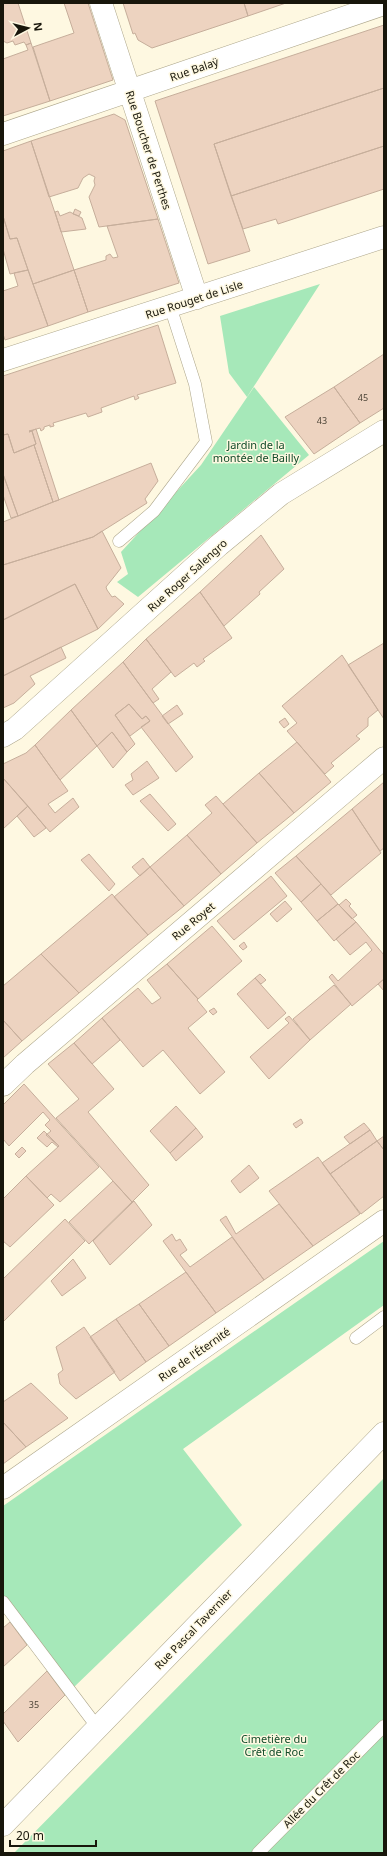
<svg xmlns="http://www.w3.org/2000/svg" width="387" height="1856" viewBox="0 0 387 1856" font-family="'Noto Sans',sans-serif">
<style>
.green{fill:#a6e8b9}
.building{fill:#edd3c0;stroke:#c6ae9b}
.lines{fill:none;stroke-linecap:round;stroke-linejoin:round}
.lane-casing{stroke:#ada68b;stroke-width:13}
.street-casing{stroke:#ada68b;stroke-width:23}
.lane{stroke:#fff;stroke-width:12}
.street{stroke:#fff;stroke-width:22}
.labels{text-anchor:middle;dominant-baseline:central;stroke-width:3;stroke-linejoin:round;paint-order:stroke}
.number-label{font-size:9px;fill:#4d4538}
.street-label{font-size:11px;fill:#18160b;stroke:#fef8e1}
.park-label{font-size:11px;fill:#104b29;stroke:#fef8e1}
</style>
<rect width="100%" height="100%" fill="#fef8e1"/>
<path class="green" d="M320 284 247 397 229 373 220 316Z
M254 387 309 455 138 597 117 582 128 574 121 552 201 465Z
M384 1241V1305L183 1449 242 1525 73 1688 3 1595V1506Z
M384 1478V1853H14Z"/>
<path class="building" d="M3 3H18L31 43 26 45 24 42 15 45 13 41 7 43 3 41Z
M64 3H88L113 80 50 101 33 47 74 33Z
M123 3H244L248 16 152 48 138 40 135 33 133 34Z
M244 3H286L248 16Z
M384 25V88L214 144 250 251 208 264 155 101Z
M31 43 50 101 3 116V59L28 50 26 45Z
M384 88V146L231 196 214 144Z
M114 114 125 120 158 219 99 227 89 197 95 185 94 181 95 177 89 174 83 178 78 188 49 197 31 141Z
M31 141 74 270 33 284 17 238 10 239 3 216V151Z
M384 146V189L278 224 276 219 243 229 231 196Z
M75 209 81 212 79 216 73 214Z
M58 211 60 216 70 212 82 218 86 229 61 232 55 212Z
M3 216 10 239 17 238 28 270 10 274 3 249Z
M158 219 179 283 88 312 74 270 106 260V256L110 254 113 258 118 257 107 226Z
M28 270 48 326 5 340 3 334V291L18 286 14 273Z
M74 270 88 312 48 326 33 284Z
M158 325 176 383 137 395 139 398 135 400 134 396 101 408 102 412 88 417 86 413 53 423 54 426 50 427V425L44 427V429L41 431 40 428 29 431H32L36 444 14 453 8 434 3 435V376Z
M384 354V408L360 423 334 387Z
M334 387 360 423 314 454 285 417Z
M36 429 59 500 53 502 34 445 36 444 32 431 29 432Z
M8 434 14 453 34 445 53 502 18 516 3 474V435Z
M151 463 158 481 145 499 147 503 93 537 3 565V522Z
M3 474 18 516 11 518 3 495Z
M102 531 121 568 106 587 107 590 112 597 115 596 124 604 98 629 75 584 3 620V565L93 537Z
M261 535 284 569 259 592 260 594 224 626 200 592Z
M75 584 98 629 3 676V620Z
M200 592 232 638 203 659 205 661 197 667 194 663 175 677 146 639Z
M146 639 171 672 152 689 159 699 153 703 123 662Z
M384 643V719L348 665Z
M61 647 66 658 30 676 35 684 14 703 3 708V676Z
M342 655 378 710 368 718V726L356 736 360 739 331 763 334 766 325 774 287 731 297 723 282 706Z
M123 662 193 757 176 772 141 727 150 721 146 716 142 719 129 704 115 715 135 744 127 752 112 732 97 746 71 710Z
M129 704 142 719 146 716 150 721 130 736 115 715Z
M177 705 183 714 168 724 162 716Z
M71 710 97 746 60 780 35 745Z
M285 718 289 724 284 728 279 722Z
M112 732 127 752 113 768 97 746Z
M297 742 331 782 294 813 259 773Z
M35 745 68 791 48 804 55 813 73 798 79 807 50 832 3 778V764L26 753Z
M147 761 159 778 133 795 125 785 133 780 131 774Z
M259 773 294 813 257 843 223 804Z
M3 778 28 806 3 829Z
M384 782V848L380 851 352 809Z
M150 794 176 824 168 831 140 801Z
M216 796 257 843 221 874 187 835 212 813 205 805Z
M28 806 46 828 34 837 17 816Z
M352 809 381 853 331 895 296 856Z
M187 835 221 874 184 906 150 867Z
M89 854 115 884 109 891 81 860Z
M296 856 321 884 301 902 275 873Z
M143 858 150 867 140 876 132 867Z
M150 867 184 906 148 935 114 897Z
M271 876 287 896 234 940 217 921Z
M321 884 338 904 317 921 301 902Z
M112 894 148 935 79 993 41 954Z
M346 899 351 904 349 906 357 915 352 919 339 905Z
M285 901 292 909 277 922 270 914Z
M338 904 356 922 334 941 317 921Z
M356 922 384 955V979L352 1006 329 977 332 974 338 981 372 950 366 942 350 955 336 939Z
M212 926 242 961 198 999 167 964Z
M244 942 247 947 243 950 239 946Z
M41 954 79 993 22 1041 3 1020V986Z
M167 964 198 999 197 1000 207 1012 188 1028 225 1072 200 1094 163 1050 143 1067 102 1018 138 988 152 1004 161 998 147 980Z
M260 974 266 980 261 984 255 978Z
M255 978 286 1013 268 1029 237 994Z
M384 979V991L378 984Z
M334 985 351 1004 310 1040 293 1019Z
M214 1008 217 1012 213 1015 209 1011Z
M289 1016 310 1040 269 1079 250 1057 289 1023 285 1019Z
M102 1018 120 1040 92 1064 74 1043Z
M3 1020 22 1041 3 1058Z
M74 1043 114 1089 88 1112 149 1185 132 1202 56 1118 79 1099 48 1064Z
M24 1084 99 1167 60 1202 51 1194 47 1198 26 1176 59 1146 46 1135 51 1131 45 1125 50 1120 43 1112 9 1146 3 1139V1105Z
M176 1106 196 1128 170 1153 150 1131Z
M301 1119 303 1123 296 1128 293 1124Z
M364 1123 370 1130 350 1144 344 1137Z
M196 1128 203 1137 176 1161 170 1153Z
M370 1130 377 1141 330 1174 322 1163Z
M44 1131 59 1146 58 1147 52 1142 47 1147 37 1138Z
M384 1136V1150L377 1141Z
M377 1141 384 1150V1196L361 1214 330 1174Z
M22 1147 26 1151 19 1158 15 1154Z
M318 1157 360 1214 313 1246 269 1191Z
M249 1165 259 1178 240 1193 231 1181Z
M26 1176 54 1205 10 1247 3 1241V1199Z
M113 1181 132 1202 89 1244 69 1222Z
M134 1201 152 1225 110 1265 93 1241Z
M279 1204 313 1246 264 1280 220 1220 226 1216 236 1234Z
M65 1219 85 1241 3 1322V1279Z
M172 1234 176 1241 180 1239 187 1250 180 1255 190 1267 232 1237 264 1280 216 1313 163 1241Z
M73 1259 86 1278 62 1296 51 1281Z
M186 1272 216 1313 169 1346 139 1304Z
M139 1304 169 1346 146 1362 116 1319Z
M116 1319 146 1362 120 1381 90 1337Z
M84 1327 115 1372 76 1399 60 1384 58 1374 63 1370 56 1347Z
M31 1383 68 1418 26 1447 3 1422V1402Z
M3 1422 26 1447 3 1464Z
M10 1622 27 1645 3 1667V1628Z
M47 1671 65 1695 18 1742 3 1721V1714Z"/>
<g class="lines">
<defs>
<path id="lane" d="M119 541 154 511 206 442 195 384 170 306
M356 1338 384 1317
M3 1602 98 1728
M258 1853 384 1726"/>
<path id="street" d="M101 3 197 298
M3 134 384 4
M3 360 384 237
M3 736 15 729 219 545 281 494 384 431
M3 1085 25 1064 384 758
M3 1488 384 1221
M3 1825 384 1433"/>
</defs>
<use href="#lane" class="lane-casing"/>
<use href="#street" class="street-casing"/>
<use href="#lane" class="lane"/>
<use href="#street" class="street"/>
</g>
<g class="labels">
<g class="number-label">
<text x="363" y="397">45</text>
<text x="322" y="420">43</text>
<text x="34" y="1704">35</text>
</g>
<g class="street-label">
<text transform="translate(194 69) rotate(-19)">Rue Balaÿ</text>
<text transform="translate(149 150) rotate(72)">Rue Boucher de Perthes</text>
<text transform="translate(194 299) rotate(-18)">Rue Rouget de Lisle</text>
<text transform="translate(187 575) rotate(-42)">Rue Roger Salengro</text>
<text transform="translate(193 921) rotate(-40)">Rue Royet</text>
<text transform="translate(194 1354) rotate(-35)">Rue de l'Éternité</text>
<text transform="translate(193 1629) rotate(-46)">Rue Pascal Tavernier</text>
<text transform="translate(321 1789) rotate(-45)">Allée du Crêt de Roc</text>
</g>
<g class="park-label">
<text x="256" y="444">Jardin de la<tspan x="256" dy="13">montée de Bailly</tspan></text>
<text x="274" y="1738">Cimetière du<tspan x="274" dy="13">Crêt de Roc</tspan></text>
</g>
</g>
<rect width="387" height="1856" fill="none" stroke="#18160b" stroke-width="8"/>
<g transform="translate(28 28) rotate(83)" stroke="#fef8e1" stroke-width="3" paint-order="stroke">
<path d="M0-3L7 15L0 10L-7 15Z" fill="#18160b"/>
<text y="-6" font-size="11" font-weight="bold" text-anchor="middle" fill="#18160b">N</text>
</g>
<path d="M10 1840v6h86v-6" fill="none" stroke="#18160b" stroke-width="2"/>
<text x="16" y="1840" font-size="12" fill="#18160b" stroke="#fef8e1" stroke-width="3" paint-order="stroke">20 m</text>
</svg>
